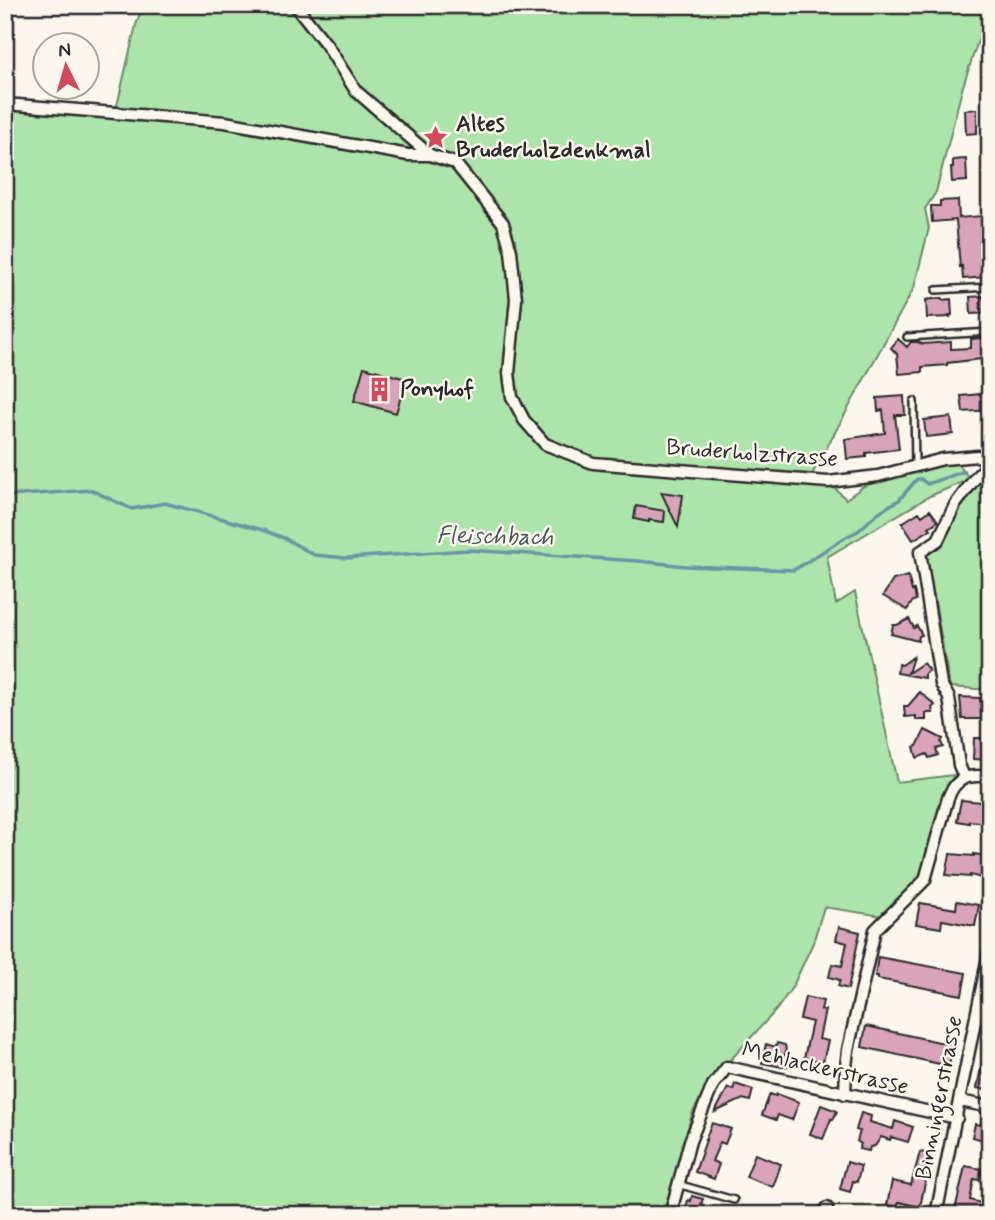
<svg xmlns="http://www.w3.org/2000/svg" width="995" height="1220" viewBox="0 0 995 1220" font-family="Mynerve,sans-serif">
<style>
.green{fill:#ace4a9;stroke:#6c886a;stroke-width:2}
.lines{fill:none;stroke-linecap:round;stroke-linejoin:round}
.stream{stroke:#6b95a6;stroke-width:3.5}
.building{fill:#d9a3b9;stroke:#2b2b2b;stroke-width:2}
.service-casing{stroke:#2b2b2b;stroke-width:10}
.minor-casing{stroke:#2b2b2b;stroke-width:15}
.service{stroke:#fbf7ec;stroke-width:5}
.minor{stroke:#fbf7ec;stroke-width:10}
.labels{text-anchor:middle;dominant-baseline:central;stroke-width:5;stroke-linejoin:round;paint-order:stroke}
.poi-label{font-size:23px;font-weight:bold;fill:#2b2b2b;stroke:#fbf7ec;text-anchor:start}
.street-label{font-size:23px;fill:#2b2b2b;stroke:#fbf7ec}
.water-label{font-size:24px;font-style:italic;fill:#46575e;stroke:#fbf7ec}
</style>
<rect width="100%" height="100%" fill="#fbf7ec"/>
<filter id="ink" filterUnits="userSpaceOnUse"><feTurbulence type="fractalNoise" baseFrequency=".0143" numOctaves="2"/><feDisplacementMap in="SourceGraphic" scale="14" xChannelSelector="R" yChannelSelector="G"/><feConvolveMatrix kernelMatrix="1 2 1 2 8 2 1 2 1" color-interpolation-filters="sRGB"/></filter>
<g filter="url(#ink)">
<path class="green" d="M143 5H990L962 89 936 192 925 209 929 228 914 288 809 480 828 482 846 499 864 486 955 461 970 479 930 496 827 557 836 604 855 592 897 782 954 775 943 796 928 861 918 882 882 916 824 907 813 943 793 986 777 1009 735 1055 711 1079 692 1114 663 1215H5V104L23 106H117L136 25Z
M990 471V690L950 687 926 551 979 478Z"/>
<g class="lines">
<path class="stream" d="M5 495 8 496 91 490 132 509 165 503 263 530 286 539 314 555 346 558 468 550 638 561 686 566 794 570 846 537 858 531 879 512 899 500 917 479H921L927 484 965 471"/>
</g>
<path class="building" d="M977 109V133L966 134 965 110Z
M966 159 967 181 952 182 951 168H953V160Z
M958 200 959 218 982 216 983 228H981L982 241H980L982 265H984L985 277 963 279 962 266 960 267 956 220 932 222 931 206H940V201Z
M983 296V298L988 297 989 313 971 314 970 297Z
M942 298V300L951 299 952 315H949L950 317 927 318 926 300Z
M990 337V358L947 363V365L922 367V372L899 374 897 354 891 348 898 339 907 347 911 342H918L922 344 951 342V349L971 348V339Z
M364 367 406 379 396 413 354 401Z
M981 394 990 395V410L963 412 961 396Z
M904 396 905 415H895L899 449 866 453V457L847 459 845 439 885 433 883 410 878 411 877 398Z
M951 417 953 434 926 437 924 420Z
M661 492 683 495 678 527Z
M636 506 665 511 664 522 649 520V522L634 519Z
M930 510 938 521 929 527 931 529 913 540 902 523 919 512 922 516Z
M908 576 912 591 914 590 916 600 913 601 907 610 883 596 893 580Z
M909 619 914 628 917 626 922 635 919 636 918 641 891 634 893 625H897Z
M913 657 908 673 923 663 929 671 925 673V678L897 673 899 664 902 665Z
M920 692 935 705 932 708 933 713H926V720H916V716L905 717 904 706H908Z
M960 697 980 698 982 719H962Z
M925 730 943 739 941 742 943 747 936 749 938 755 929 758 927 754 917 758 914 747 917 746Z
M974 738H990V760L973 759Z
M961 800 990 803V823L969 821V823L957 821Z
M950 854 974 856V854L986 856 982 878 970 875V877L946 875Z
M957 901 979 905 975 926 942 920 941 928 916 924 920 903 956 909Z
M839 927 860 932 848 989 838 986 840 980 829 977 832 964 842 966 847 943 836 940Z
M878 957 966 973 962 995 878 979V976H875Z
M805 997 823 1001 821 1010H825L819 1039 828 1041 823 1062 804 1058 812 1022 800 1019Z
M866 1026 953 1045 949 1066 862 1047Z
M777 1043 785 1045 786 1051 784 1058 793 1065 782 1067 762 1063 766 1044 776 1047Z
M985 1048H990V1091L977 1088Z
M735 1084 753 1090 750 1101 743 1099 715 1112 728 1088 733 1090Z
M770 1094 776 1096 777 1094 799 1102 792 1120 778 1115 776 1120 762 1115Z
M821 1105 837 1111 833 1120 831 1119 823 1139 810 1134Z
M861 1113 871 1116 870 1122 893 1129 895 1121 913 1127 908 1142 891 1137 890 1140 881 1137 875 1146 870 1147 869 1151 859 1149 861 1144 857 1141 860 1131 856 1130Z
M983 1113 990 1114V1130L988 1141 972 1137 975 1124 981 1125Z
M712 1123 731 1129 725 1144 720 1142 712 1161 719 1164 714 1179 695 1172 706 1140H705Z
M920 1152 931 1154 920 1207 899 1202 897 1207 887 1205 892 1181 911 1185Z
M755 1154 781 1164 773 1187 746 1177Z
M847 1162 861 1166 857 1182 853 1181 850 1192 840 1189Z
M965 1166 982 1169 979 1180 974 1179 970 1200 985 1204 983 1215H954Z
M692 1196 703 1199 701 1204 704 1205 701 1215H684L688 1200 691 1201Z"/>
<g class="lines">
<defs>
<path id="service" d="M936 290 990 287
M907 337 990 332
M914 401 915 467
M677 1184 734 1200"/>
<path id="minor" d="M295 5 326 44 356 91 430 155 455 163 503 223 511 251 516 299 509 373 512 397 524 420 545 444 593 463 828 482 878 476 943 459 978 456 990 459
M5 104 225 122 408 155H430
M964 777 959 765 949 698 941 684 920 552 938 540 955 505 976 477 990 463
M845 1094 846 1067 848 1050 875 930 925 880 948 798C956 777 968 774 990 777
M960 1101 990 1107
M670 1215 690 1141 713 1085 727 1067 957 1118
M825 1215 827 1208
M936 1215 990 947"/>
</defs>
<use href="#service" class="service-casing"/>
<use href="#minor" class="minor-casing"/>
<use href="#service" class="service"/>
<use href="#minor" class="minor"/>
</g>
</g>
<defs>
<symbol id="sight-bare" viewBox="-9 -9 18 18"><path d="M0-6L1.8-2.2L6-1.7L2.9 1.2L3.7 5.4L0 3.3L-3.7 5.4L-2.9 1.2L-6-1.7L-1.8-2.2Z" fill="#d1495b" stroke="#fbf7ec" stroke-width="2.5" paint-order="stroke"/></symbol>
<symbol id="building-bare" viewBox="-9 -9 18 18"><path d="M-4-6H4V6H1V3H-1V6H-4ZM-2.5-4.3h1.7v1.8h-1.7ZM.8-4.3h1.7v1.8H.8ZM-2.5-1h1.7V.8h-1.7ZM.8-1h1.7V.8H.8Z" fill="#d1495b" stroke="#fbf7ec" stroke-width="2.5" paint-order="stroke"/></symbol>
</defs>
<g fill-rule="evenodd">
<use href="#sight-bare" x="418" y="120" width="35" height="35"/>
<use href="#building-bare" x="362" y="372" width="35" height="35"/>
</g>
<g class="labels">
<g class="poi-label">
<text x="456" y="125">Altes<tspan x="456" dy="26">Bruderholzdenkmal</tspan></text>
<text x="400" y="390">Ponyhof</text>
</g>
<g class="street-label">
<text transform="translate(752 454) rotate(4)">Bruderholzstrasse</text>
<text transform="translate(825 1069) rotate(13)">Mehlackerstrasse</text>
<text transform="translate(940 1098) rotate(-79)">Binningerstrasse</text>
</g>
<g class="water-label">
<text transform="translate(495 537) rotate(1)">Fleischbach</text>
</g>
</g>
<rect width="995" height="1220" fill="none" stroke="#fbf7ec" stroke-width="28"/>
<rect x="14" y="14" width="967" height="1192" fill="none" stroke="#2b2b2b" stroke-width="2.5" filter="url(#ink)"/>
<g transform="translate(66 66) rotate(355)"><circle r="33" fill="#fbf7ec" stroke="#a8a59f" stroke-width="2"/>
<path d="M0-5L12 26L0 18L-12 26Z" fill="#d1495b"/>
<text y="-10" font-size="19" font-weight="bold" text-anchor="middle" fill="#2b2b2b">N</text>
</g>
</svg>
